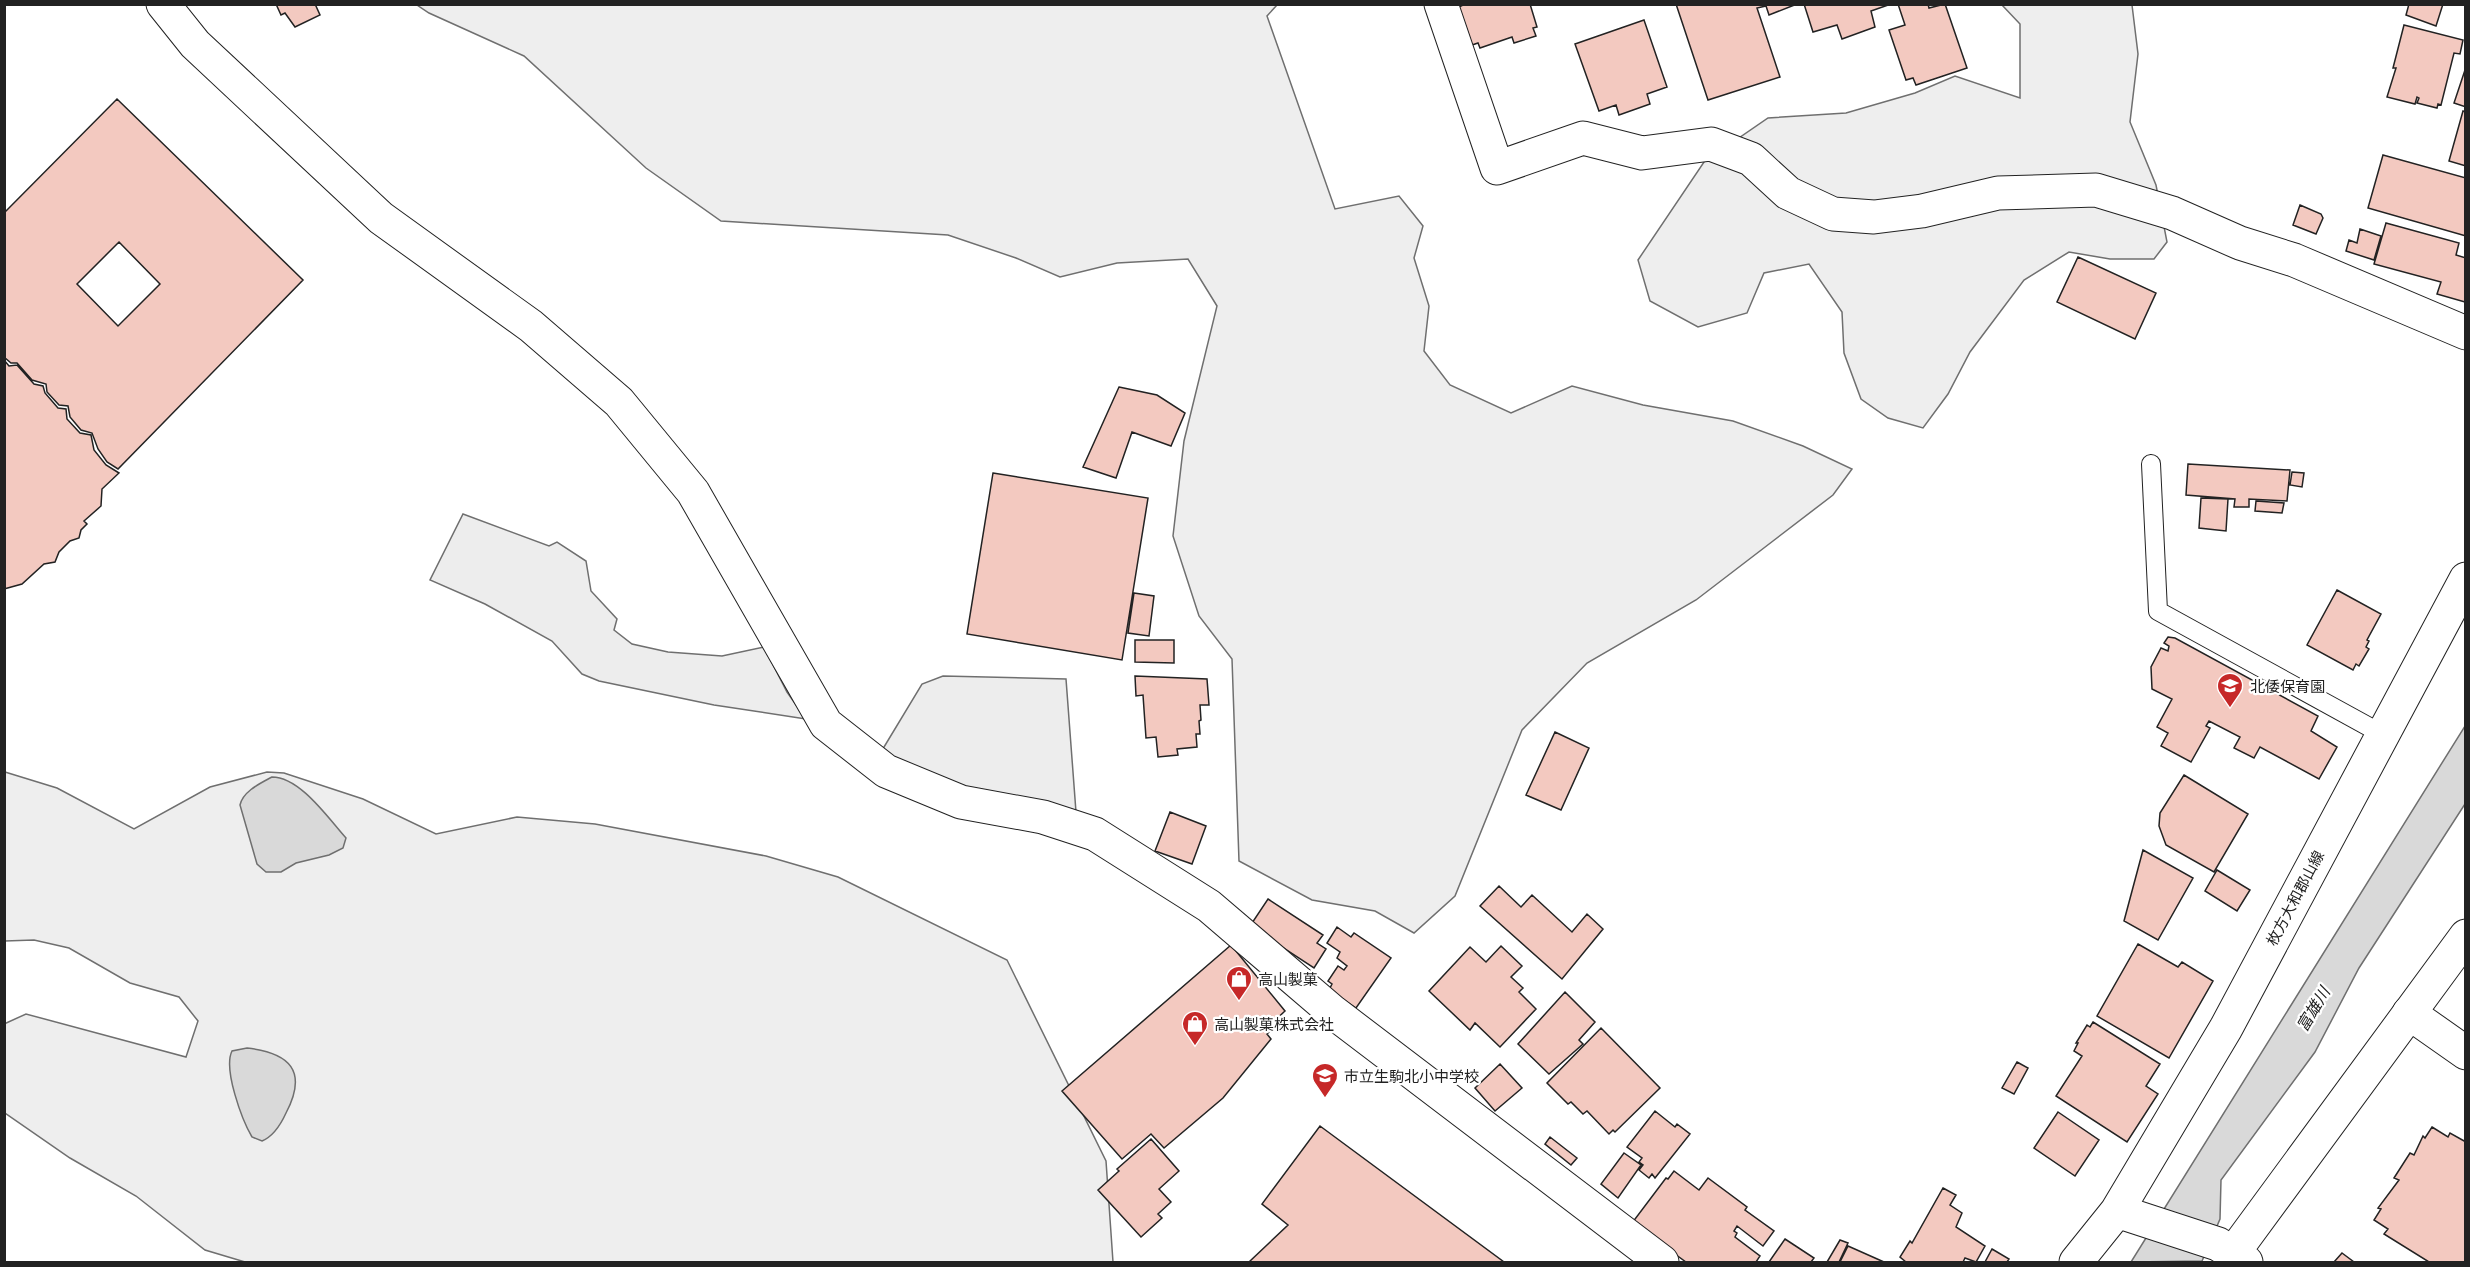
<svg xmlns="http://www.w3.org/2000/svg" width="2470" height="1267" viewBox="0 0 2470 1267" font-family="'Titillium Web','Noto Sans JP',sans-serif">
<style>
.green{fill:#eee;stroke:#6f6f6f;stroke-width:1.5}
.parking{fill:#ededed;stroke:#6f6f6f;stroke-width:1.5}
.water{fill:#d9d9d9;stroke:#6f6f6f;stroke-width:1.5}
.building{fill:#f3c9c0;stroke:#222;stroke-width:1.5;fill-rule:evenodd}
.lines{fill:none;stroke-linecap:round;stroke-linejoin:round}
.service-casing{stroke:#222;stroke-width:20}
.minor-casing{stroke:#222;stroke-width:35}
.primary-casing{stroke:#222;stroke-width:35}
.service{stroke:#fff;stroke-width:18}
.minor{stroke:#fff;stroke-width:33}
.primary{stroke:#fff;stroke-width:33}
.labels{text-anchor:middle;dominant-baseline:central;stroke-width:4.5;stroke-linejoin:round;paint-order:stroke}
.poi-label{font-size:15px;fill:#222;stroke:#fff;text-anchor:start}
.street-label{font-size:15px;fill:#222;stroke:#fff}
.water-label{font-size:16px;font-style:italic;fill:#222;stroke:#fff}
</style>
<rect width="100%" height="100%" fill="#fff"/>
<path class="green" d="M417 5H1277L1267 16 1335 209 1399 196 1423 226 1414 258 1429 306 1424 351 1450 385 1511 413 1572 386 1643 405 1733 421 1803 446 1852 469 1833 495 1696 600 1587 663 1522 730 1455 896 1414 933 1375 911 1312 900 1239 861 1232 659 1199 616 1173 536 1184 441 1217 306 1188 259 1117 263 1060 277 1016 258 948 235 721 221 646 168 524 56 429 13Z
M2002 5H2132L2138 54 2130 122 2156 185 2167 242 2154 259H2110L2069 252 2024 280 1970 352 1948 394 1923 428 1888 418 1861 399 1844 353 1842 312 1809 264 1764 273 1747 313 1698 327 1650 301 1638 260 1704 162 1768 118 1846 113 1915 93 1955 76 2020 98V24Z
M5 772 57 788 134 829 210 787 267 772 284 773 363 799 436 834 517 817 595 824 766 856 838 877 1007 960 1106 1161 1113 1262H245L205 1250 136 1196 70 1158 5 1113 4 1024 26 1014 186 1057 198 1021 179 997 130 983 69 948 34 940 5 941Z"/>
<path class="parking" d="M463 514 549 546 557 542 586 561 591 591 617 619 614 630 632 644 668 652 722 656 764 647 787 692 806 719 714 705 599 681 582 674 552 641 485 604 430 580Z
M943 676 1066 679 1076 812 977 793 881 752 922 684Z"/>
<path class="water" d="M2465 726V804L2359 968 2315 1052 2221 1180 2220 1219 2202 1261 2131 1262Z
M272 777C300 777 328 818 346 838L343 848 329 855 296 863 281 872H266L257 864 240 805C243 791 261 783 272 777Z
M247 1048C290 1053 308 1071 286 1113 281 1124 274 1136 262 1141L252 1137C242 1120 223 1069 232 1051Z"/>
<path class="building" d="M276 4H315L320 15 295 27 285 13 281 15Z
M1530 4 1537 27 1533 28 1536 36 1514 43 1512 37 1480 48 1478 43 1472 45 1459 7 1465 4Z
M1676 4H1797L1769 15 1766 6 1757 8 1780 77 1708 100Z
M1804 4H1891L1871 11 1875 27 1842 39 1837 25 1813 32Z
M1898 4H1928L1929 8 1945 4 1967 68 1916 85 1913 78 1906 80 1889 30 1905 25Z
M2409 4H2443L2436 26 2406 15Z
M1644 20 1667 87 1647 94 1650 104 1619 115 1616 105 1599 111 1575 44Z
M2404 25 2463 40 2460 54 2454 53 2441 105 2438 104 2437 108 2417 103 2419 98 2417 97 2415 104 2387 97 2396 68H2393Z
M2466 67V107L2454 103Z
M117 99 303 280 118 469 107 462 98 449 92 433 81 430 70 417 68 406 59 405 47 392 46 384 32 380 17 363H11L4 357V213ZM119 242 160 284 118 326 77 284Z
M2463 111 2466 112V166L2449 161Z
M2383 155 2466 178V236L2368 208Z
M2300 205 2321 214 2323 218 2316 234 2293 225Z
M2386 223 2459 243 2456 255 2466 258 2465 302 2437 294 2441 282 2374 264Z
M2360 229 2381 236 2374 260 2346 251 2349 240 2357 243Z
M2078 257 2156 293 2135 339 2057 302Z
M4 360 9 366 17 365 34 384 43 386 45 393 58 408 66 409 67 419 80 433 91 435 94 450 106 465 119 473 102 489 101 506 84 521 87 524 81 530 79 538 70 541 59 552 55 562 44 564 22 584 4 589Z
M1119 387 1157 395 1185 413 1171 446 1132 432 1116 478 1083 467Z
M2188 464 2290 470 2287 501 2249 499V507H2234L2235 499 2186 495Z
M2292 472 2304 473 2302 487 2290 485Z
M993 473 1148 498 1122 660 967 634Z
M2201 498 2228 499 2226 531 2199 528Z
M2256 501 2284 503 2282 513 2255 511Z
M2337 590 2381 614 2367 640 2369 641 2366 647 2369 649 2359 666 2356 664 2353 670 2307 645Z
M1134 593 1154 596 1149 636 1128 633Z
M2168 637 2175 638 2318 716 2311 731 2337 747 2319 779 2260 747 2254 758 2234 748 2240 737 2209 721 2206 726 2210 728 2191 762 2161 746 2168 733 2157 727 2172 699 2152 689 2151 667 2161 648 2168 651 2169 646 2164 643Z
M1135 640H1174V663L1135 662Z
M1135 676 1207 679 1209 705H1200L1201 720 1199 721 1200 734H1196L1197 747 1177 749 1178 755 1158 757 1156 737 1146 738 1143 695 1136 696Z
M1555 732 1589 748 1561 810 1526 795Z
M2184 775 2248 814 2214 872 2166 845 2159 826 2160 813Z
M1170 812 1206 826 1192 864 1155 851Z
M2143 850 2193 878 2158 940 2124 921Z
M2217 870 2250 890 2237 911 2205 891Z
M1499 886 1521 907 1532 895 1572 932 1587 914 1603 929 1562 979 1480 906Z
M1268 899 1323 935 1317 943 1326 949 1314 968 1250 926Z
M1337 927 1351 937 1354 933 1391 958 1356 1008 1329 990 1332 984 1328 981 1338 966 1344 970 1347 966 1337 958 1340 952 1327 943Z
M2138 944 2178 967 2182 962 2213 981 2169 1058 2097 1016Z
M1231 945 1285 1011 1269 1026 1271 1030 1267 1034 1271 1039 1223 1098 1164 1148 1151 1134 1122 1159 1062 1091Z
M1501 946 1522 966 1511 977 1523 988 1519 992 1536 1009 1500 1047 1475 1023 1470 1030 1429 991 1470 947 1486 962Z
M1565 992 1595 1022 1579 1040 1583 1044 1549 1074 1518 1044Z
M2093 1022 2160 1064 2146 1086 2158 1094 2127 1142 2056 1096 2082 1056 2074 1051 2078 1043H2076L2087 1025 2090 1027Z
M1601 1028 1660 1088 1615 1132 1613 1130 1609 1134 1587 1111 1583 1114 1571 1102 1568 1104 1547 1083Z
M2017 1062 2028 1068 2014 1094 2002 1088Z
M1500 1064 1522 1088 1495 1111 1475 1088Z
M1655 1111 1675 1127 1677 1124 1690 1134 1655 1178 1652 1174 1649 1178 1639 1170 1643 1165 1639 1162 1642 1158 1627 1147Z
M2058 1112 2099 1140 2075 1176 2034 1148Z
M1320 1126 1504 1262H1249L1288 1225 1262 1204Z
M2432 1127 2448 1137 2450 1133 2466 1142V1262H2429L2384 1234 2388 1229 2374 1220 2381 1209 2378 1208 2399 1180 2394 1178 2410 1153 2414 1155 2423 1136 2425 1138Z
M1550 1137 1577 1158 1571 1165 1545 1144Z
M1151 1139 1179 1171 1159 1189 1171 1202 1158 1214 1162 1218 1141 1237 1098 1190 1119 1171 1117 1169Z
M1624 1153 1641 1165 1618 1198 1601 1184Z
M1674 1171 1699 1190 1708 1178 1747 1207 1745 1210 1774 1231 1763 1246 1737 1226 1734 1231 1737 1233 1735 1237 1760 1256 1756 1262H1686L1632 1223 1666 1178 1668 1179Z
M1943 1188 1956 1195 1950 1205 1962 1213 1956 1227 1985 1246 1976 1262 1965 1258 1963 1262H1906L1900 1257 1910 1241 1912 1243Z
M1785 1239 1814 1258 1811 1262H1769Z
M1840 1240 1848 1243 1839 1262H1827Z
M1848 1246 1884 1262H1840Z
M1992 1249 2009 1259 2007 1262H1985Z
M2342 1253 2354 1262H2334Z"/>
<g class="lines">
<defs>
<path id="service" d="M2151 464 2158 611 2382 734"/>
<path id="minor" d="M163 4 195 44 381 218 531 326 619 402 693 492 826 724 886 771 961 802 1043 817 1095 834 1209 906 1333 1012 1662 1262
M1441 4 1497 168 1583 138 1642 153 1711 144 1751 159 1788 193 1833 214 1874 217 1922 211 1998 193 2096 190 2172 213 2240 243 2294 260 2466 333
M2409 1013 2466 1053"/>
<path id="primary" d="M2117 1211 2218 1244 2246 1262
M2234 1252 2466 936
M2076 1262 2117 1211 2226 1028 2466 579"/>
</defs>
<use href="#service" class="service-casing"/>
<use href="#minor" class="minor-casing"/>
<use href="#primary" class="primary-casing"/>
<use href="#service" class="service"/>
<use href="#minor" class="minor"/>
<use href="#primary" class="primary"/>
</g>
<defs>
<symbol id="school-pin" viewBox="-11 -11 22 30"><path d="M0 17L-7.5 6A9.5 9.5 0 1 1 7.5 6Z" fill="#c62828" stroke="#fff"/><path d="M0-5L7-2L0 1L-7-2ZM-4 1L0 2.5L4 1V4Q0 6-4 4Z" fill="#fff"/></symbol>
<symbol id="shop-pin" viewBox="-11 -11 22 30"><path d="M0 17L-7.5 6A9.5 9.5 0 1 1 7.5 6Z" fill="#c62828" stroke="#fff"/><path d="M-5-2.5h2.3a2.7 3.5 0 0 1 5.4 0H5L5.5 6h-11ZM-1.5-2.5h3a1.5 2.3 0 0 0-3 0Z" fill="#fff"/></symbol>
</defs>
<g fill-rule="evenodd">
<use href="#school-pin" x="2215" y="671" width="30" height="40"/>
<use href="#shop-pin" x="1224" y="964" width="30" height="40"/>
<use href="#shop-pin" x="1180" y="1009" width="30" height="40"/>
<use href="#school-pin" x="1310" y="1061" width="30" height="40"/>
</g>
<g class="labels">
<g class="poi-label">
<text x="2250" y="686">北倭保育園</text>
<text x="1258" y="979">高山製菓</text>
<text x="1214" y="1024">高山製菓株式会社</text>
<text x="1344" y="1076">市立生駒北小中学校</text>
</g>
<g class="street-label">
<text transform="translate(2295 898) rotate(-62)">枚方大和郡山線</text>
</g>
<g class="water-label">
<text transform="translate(2313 1009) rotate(-59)">富雄川</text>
</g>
</g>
<rect width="2470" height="1267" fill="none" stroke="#222222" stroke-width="12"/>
</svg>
